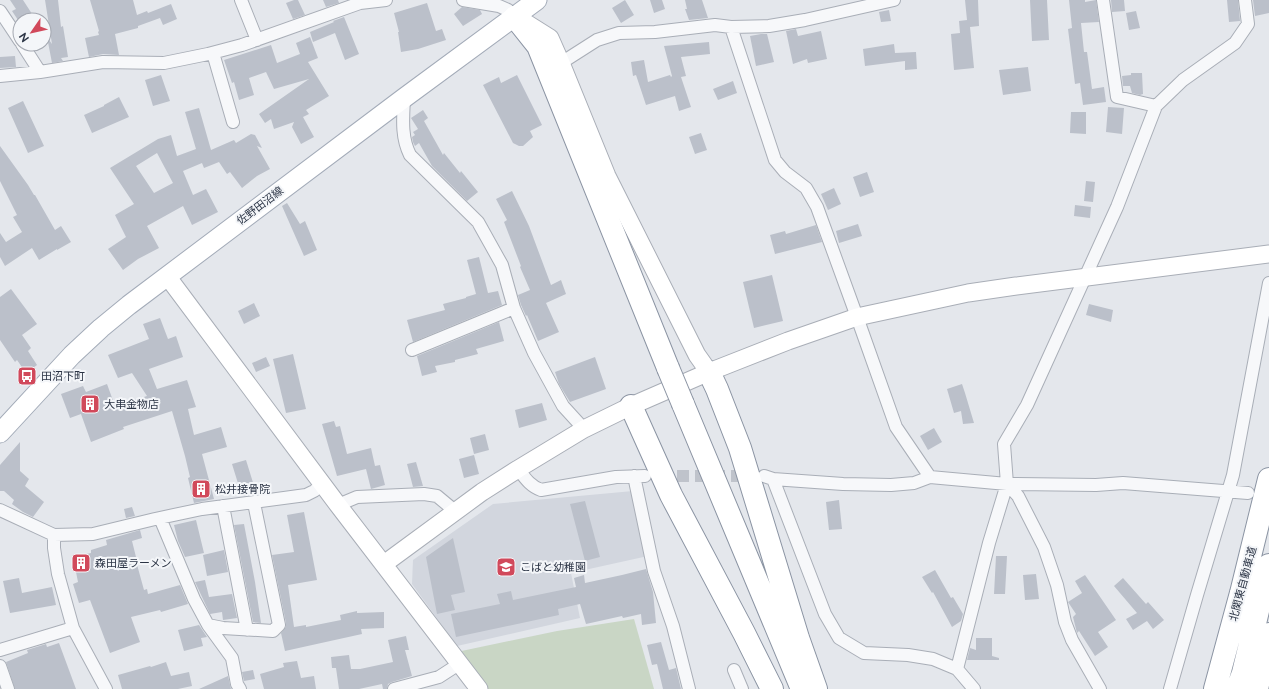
<svg xmlns="http://www.w3.org/2000/svg" width="1269" height="689" viewBox="0 0 1269 689" font-family="Raleway,'Noto Sans JP',sans-serif">
<style>
.built{fill:#d2d6de}
.green{fill:#c9d6c5}
.building{fill:#bbc0ca;fill-rule:evenodd}
.lines{fill:none;stroke-linecap:round;stroke-linejoin:round}
.street-tunnel{stroke:#bfc3cb;stroke-width:12;stroke-dasharray:12 6;stroke-linecap:butt}
.street-casing{stroke:#a9aeb7;stroke-width:14}
.secondary-casing{stroke:#a9aeb7;stroke-width:19}
.primary-casing{stroke:#a3abb8;stroke-width:21}
.highway-casing{stroke:#8b94a3;stroke-width:24}
.street{stroke:#f7f8fa;stroke-width:12}
.secondary{stroke:#fff;stroke-width:17}
.primary{stroke:#fff;stroke-width:19}
.highway{stroke:#fff;stroke-width:22}
.highway-bridge-casing{stroke:#8b94a3;stroke-width:24;stroke-linecap:butt}
.highway-bridge{stroke:#fff;stroke-width:22}
.labels{text-anchor:middle;dominant-baseline:central;stroke-width:4;stroke-linejoin:round;paint-order:stroke}
.street-label{font-size:11px;fill:#2b3445;stroke:#f4f6f9}
.poi-label{font-size:11px;fill:#2b3445;stroke:#f4f6f9;text-anchor:start}
</style>
<rect width="100%" height="100%" fill="#e4e7ec"/>
<path class="built" d="M633 491 648 556 571 573 580 618 457 646 412 584 413 560 493 504Z"/>
<path class="green" d="M634 619 654 689H483L452 653 557 631Z"/>
<path class="building" d="M10 0H23L36 20H18L12 11 16 9Z
M45 0H58L61 27 63 26 68 57 61 58 63 61 52 63 47 37 52 44Z
M90 0H133L137 15 147 11 148 13 171 4 177 19 163 25 160 18 138 26V28L115 34 119 55 103 54 89 57 85 38 99 35 98 32 99 31Z
M294 0H298L305 15 293 19 286 3Z
M323 0H338L339 3 326 7Z
M625 0 634 15 621 23 612 8Z
M650 0H662L665 9 654 13Z
M685 0H702L708 18 689 20 685 9H687Z
M965 0H978L979 26 970 27 974 68 954 70 951 34 960 33 959 21 967 20Z
M1030 0H1047L1049 40 1032 41Z
M1069 0H1085V2L1096 0 1099 22 1081 23 1084 52H1087L1092 89 1104 87 1106 102 1083 105 1080 83 1075 84 1068 29 1072 28Z
M1111 0H1124L1125 11 1112 12Z
M1227 0H1238L1240 21 1229 22Z
M1253 0H1269V13L1255 16Z
M427 3 436 31 442 29 446 40 418 49 401 52 398 32H399L394 13Z
M462 7 480 10 482 14 463 26 454 14Z
M889 10 891 21 881 22 879 12Z
M1136 11 1140 28 1129 30 1126 13Z
M344 17 359 54 345 60 335 33 313 42 310 32 334 22 333 21Z
M796 29 798 36 821 31 827 59 808 63 807 59 793 64 786 31Z
M761 34H767L774 62 756 66 750 36Z
M310 37 318 58 308 62 329 96 306 110 309 114 303 117 314 137 301 144 292 127 294 122 274 129 271 119 265 123 259 114 309 79 274 89 266 72 249 78 254 95 239 100 234 82 232 83 224 60 271 45 277 63 300 54 296 43Z
M709 42 710 54 681 57 686 76 681 77 691 107 679 111 675 96 646 105 636 75 633 76 631 62 644 60 648 82 670 75 671 77 672 76 664 46Z
M894 44 895 53 916 52 917 69 905 70V61L865 66 863 49Z
M15 56 16 67 0 68V57Z
M1028 67 1031 91 1003 95 999 70Z
M1131 73H1142L1143 94 1140 95 1132 93 1130 86H1123L1122 76 1131 75Z
M161 75 170 101 153 106 145 80Z
M517 75 542 125 530 131 533 137 523 146H519L513 143 483 85 499 77 501 83Z
M733 81 737 93 718 100 713 89Z
M119 97 129 117 92 133 84 115 104 106V105Z
M23 101 44 146 28 153 8 108Z
M1108 107 1124 108 1122 134 1106 132Z
M199 108 211 150 234 140 236 143 251 134 255 135 262 148 257 146 270 169 257 176 242 188 230 172 227 174 219 162 204 168 202 163 183 171 193 195 206 189 218 212 192 225 183 206 147 226 159 248 138 259 123 270 108 249 126 237 115 215 134 204 110 168 158 139 171 135 177 156 196 149 185 112ZM157 153 173 183 154 193 136 166Z
M423 110 428 118 424 121 443 155 444 153 460 173 461 171 478 192 467 201 432 166 419 143 415 146 413 142 412 137 415 135 413 132 418 129 411 118Z
M1071 112H1086V134L1070 133Z
M701 133 707 150 695 154 689 137Z
M0 146 28 185 34 195H35L55 230 61 226 71 242 57 250V249L39 260 32 248 5 266 0 257V233L6 242 22 232 13 217 17 215 0 181Z
M867 172 874 192 860 197 853 177Z
M1086 181 1095 182 1093 202 1084 201Z
M834 188 841 204 828 210 821 194Z
M512 191 529 226 551 285 561 280 566 294 546 303 559 332 538 341 527 315 526 316 521 305 518 295 530 290 520 267 521 266 504 222 507 220 496 199Z
M287 203 300 224 305 221 317 250 304 256 282 206Z
M1075 205 1091 207 1090 218 1074 216Z
M858 224 862 236 839 243 836 231Z
M816 225 822 242 775 254 770 235 785 231 786 234Z
M479 257 488 293 498 291 502 305 413 342 407 320 445 310 443 304 466 298V297L476 294 467 260Z
M772 275 783 321 754 328 743 282Z
M11 289 37 324 22 335 31 348 28 351 37 365 26 373 17 360 15 362 0 340V297Z
M254 303 260 316 244 324 238 311Z
M1089 304 1113 310 1111 322 1086 315Z
M160 318 168 339 176 336 183 357 149 369 157 389 187 380 196 407 188 409 194 435 221 427 227 447 202 454 214 499 194 503 188 478 190 477 185 456 172 411 123 427 124 429 91 442 81 414 70 418 61 394 83 386 86 392 107 384 115 406 147 396 132 373 118 378 108 355 149 339 143 324Z
M499 322 504 341 476 349 478 354 455 360V362L435 366 437 372 422 376 417 356Z
M293 354 306 409 286 413 273 359Z
M266 357 270 366 256 372 252 363Z
M595 357 606 389 570 402 559 384 555 372Z
M962 384 965 393 974 423 963 424 961 411 954 413 947 389Z
M542 403 547 420 519 428 515 410Z
M334 421 336 427 340 426 347 454 371 448 375 466 380 465 385 485 371 489 366 469 337 476 322 424Z
M934 428 942 442 928 450 920 436Z
M485 434 489 450 474 454 470 438Z
M20 442V471L29 479 25 486 44 502 33 517 23 512 12 504 14 500 4 491H0V465Z
M474 455 479 474 464 478 459 459Z
M246 460 255 489 241 493 232 464Z
M416 462 423 486 413 487 407 464Z
M839 500 842 529 829 530 826 502Z
M585 501 600 557 585 561 570 504Z
M132 507 135 516 126 518 124 509Z
M304 512 317 580 288 585 294 627 306 625V627L341 620 340 615 357 611V613L384 612V628L361 629 362 634 285 651 281 633 286 627V623L272 555 294 552 287 515Z
M196 520 204 553 185 557 178 541 174 525Z
M244 524 255 582 261 623 253 622 234 525Z
M140 530 142 538 132 541 137 561H136L144 590 147 589 148 594 180 585 188 604 161 612 160 610 131 617 140 642 110 653 90 600 79 603 73 584 78 582 73 557 91 553V550L107 545 106 540Z
M453 538 465 592 451 595 455 610 437 614 426 557Z
M224 550 228 572 207 576 203 555Z
M996 556H1007L1005 594H994Z
M646 569 653 592 656 623 642 625 641 614 623 618 622 616 586 624 580 604 558 609 559 615 456 637 451 614 500 604 497 594 511 591 513 600 576 587 574 578 584 575 585 583 622 575Z
M935 570 951 598 953 597 963 614 961 621 952 627 933 592 932 593 922 577Z
M1036 574 1039 599 1025 600 1023 575Z
M1085 575 1116 620 1098 632 1108 647 1095 656 1079 631 1077 633 1073 617 1076 614 1068 602 1082 593 1075 581Z
M19 578 22 593 52 587 56 605 10 613 3 581Z
M1123 578 1146 604 1148 602 1164 620 1153 629 1147 621 1133 630 1126 619 1137 613 1114 586Z
M205 580 209 597 232 594 237 618 223 620 222 612 210 614 195 582Z
M199 625 207 637 201 638 203 646 184 651 178 630Z
M406 636 409 650H405L412 676 392 682 388 684 387 689H383L382 684 359 689H339L336 668H332L331 657 349 655 351 669H360L393 662 388 640Z
M976 638H992V656L999 658V660H967L970 648 976 650Z
M661 642 669 670 676 668 681 689H663L657 664 652 665 647 645Z
M59 643 76 689H15L6 662 28 653 27 650 46 644 47 647Z
M297 661 301 678 314 676 316 689H264L260 674 284 667 283 663Z
M166 662 171 676 189 672 192 686 178 689H122L118 675 150 666 151 667Z
M253 670 255 679 244 681 242 672Z
M228 676 231 689H199Z"/>
<g class="lines">
<path class="street-tunnel" d="M659 476H752"/>
<defs>
<path id="street" d="M241 0 257 40
M463 0 499 6 508 10 515 17
M1103 0 1117 97 1156 106
M0 11 20 41
M731 27 775 160 785 172 806 188 817 207 857 317 896 427 930 477
M22 44 40 72
M213 53 233 122
M561 63 597 40 619 33 655 32 715 25 731 27 769 26 805 20 894 0
M0 76 40 72 103 62 164 63 208 54 242 45 360 3 386 0
M404 98C403 118 401 137 410 155L478 222 502 265 514 308 534 353 563 406 584 429
M412 350 514 308
M518 469C525 478 530 486 541 490L616 477 645 476
M634 476 654 571 673 626 689 689
M764 476 773 479 843 484 891 485 914 483 930 477 1007 484 1096 485 1123 483 1248 493
M773 479 825 614 839 638 864 653 908 655 933 659 957 669 974 689
M1007 484 1018 496 1044 547 1057 585 1065 622 1072 640 1100 689
M338 505 357 497 424 494 437 496 455 511
M223 506 247 630
M0 510 54 535 93 534 155 519 202 509 306 495 314 491 323 484
M160 518 194 599 208 625 223 628 273 631 279 625 254 503
M54 535V548L58 574 73 628 106 689
M208 625 232 658 237 684 240 689
M0 650 73 628
M0 666 8 689
M957 669 989 543 1007 484 1004 444 1027 405 1117 207 1156 106 1183 80 1235 43 1248 24 1245 0
M734 670 742 689
M394 689 439 677 459 664
M1170 689 1197 595 1233 475 1269 283"/>
<path id="secondary" d="M523 21 550 38 561 63 607 176 697 355 709 372
M167 276 338 505 479 689
M384 564 482 492 518 469 584 429 631 406 709 372 788 341 857 317 968 293 1016 286 1269 254"/>
<path id="primary" d="M0 433 72 355 101 328 129 305 404 98 537 0"/>
<path id="highway" d="M515 17 538 46 668 368
M709 372 717 389 740 448 798 638 816 689
M683 404 802 689
M631 406 671 495 744 633 772 689
M1215 689 1241 593 1269 479
M1237 689 1243 673 1269 565
M1257 689 1269 634"/>
</defs>
<use href="#street" class="street-casing"/>
<use href="#secondary" class="secondary-casing"/>
<use href="#primary" class="primary-casing"/>
<use href="#highway" class="highway-casing"/>
<use href="#street" class="street"/>
<use href="#secondary" class="secondary"/>
<use href="#primary" class="primary"/>
<use href="#highway" class="highway"/>
<defs>
<path id="highway-bridge" d="M668 368 683 404"/>
</defs>
<use href="#highway-bridge" class="highway-bridge-casing"/>
<use href="#highway-bridge" class="highway-bridge"/>
</g>
<defs>
<symbol id="bus-square" viewBox="-11 -11 22 22"><rect x="-9" y="-9" width="18" height="18" rx="4" fill="#d1495b" stroke="#f4f6f9"/><path d="M-5-6H5V4H4V6H2V4H-2V6H-4V4H-5ZM-3.5-4V0h7V-4ZM-3.5 1.2v1.5H-2V1.2ZM2 1.2v1.5H3.5V1.2Z" fill="#fff"/></symbol>
<symbol id="building-square" viewBox="-11 -11 22 22"><rect x="-9" y="-9" width="18" height="18" rx="4" fill="#d1495b" stroke="#f4f6f9"/><path d="M-4-6H4V6H1V3H-1V6H-4ZM-2.5-4.3h1.7v1.8h-1.7ZM.8-4.3h1.7v1.8H.8ZM-2.5-1h1.7V.8h-1.7ZM.8-1h1.7V.8H.8Z" fill="#fff"/></symbol>
<symbol id="school-square" viewBox="-11 -11 22 22"><rect x="-9" y="-9" width="18" height="18" rx="4" fill="#d1495b" stroke="#f4f6f9"/><path d="M0-5L7-2L0 1L-7-2ZM-4 1L0 2.5L4 1V4Q0 6-4 4Z" fill="#fff"/></symbol>
</defs>
<g fill-rule="evenodd">
<use href="#bus-square" x="16" y="365" width="22" height="22"/>
<use href="#building-square" x="79" y="393" width="22" height="22"/>
<use href="#building-square" x="190" y="478" width="22" height="22"/>
<use href="#building-square" x="70" y="552" width="22" height="22"/>
<use href="#school-square" x="495" y="556" width="22" height="22"/>
</g>
<g class="labels">
<g class="street-label">
<text transform="translate(260 206) rotate(-37)">佐野田沼線</text>
<text transform="translate(1243 584) rotate(-75)">北関東自動車道</text>
</g>
<g class="poi-label">
<text x="41" y="376">田沼下町</text>
<text x="104" y="404">大串金物店</text>
<text x="215" y="489">松井接骨院</text>
<text x="95" y="563">森田屋ラーメン</text>
<text x="520" y="567">こばと幼稚園</text>
</g>
</g>
<g transform="translate(32 32) rotate(236)"><circle r="19" fill="#f4f6f9" stroke="#a4a8b1"/>
<path d="M0-3L7 15L0 10L-7 15Z" fill="#d1495b"/>
<text y="-6" font-size="11" font-weight="bold" text-anchor="middle" fill="#2b3445">N</text>
</g>
</svg>
